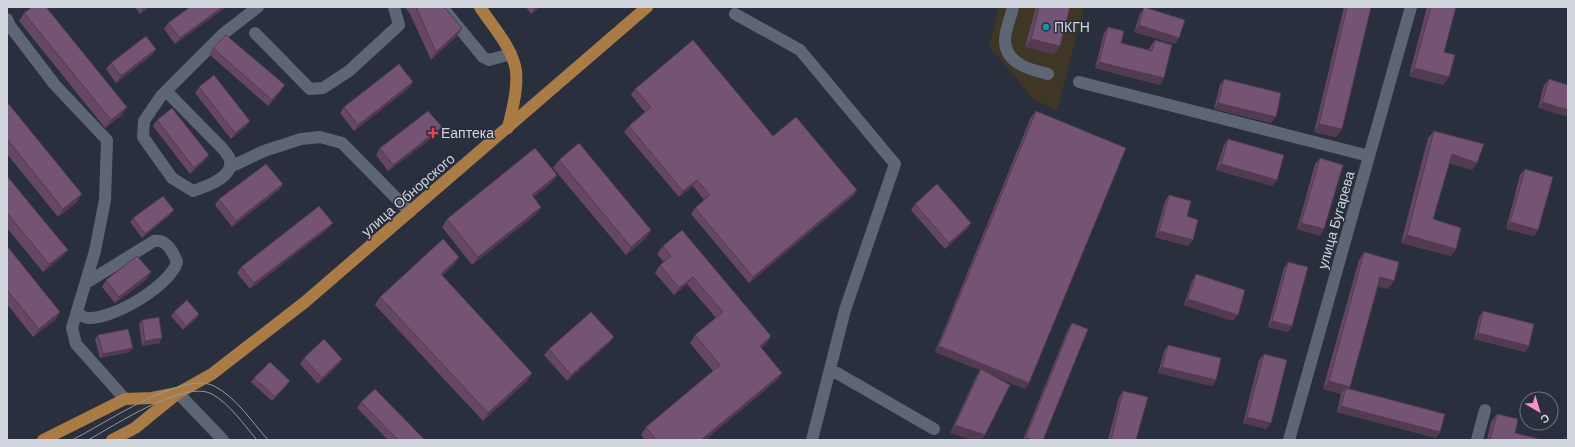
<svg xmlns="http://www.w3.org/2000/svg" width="1575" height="447" viewBox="0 0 1575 447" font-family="'DM Sans',sans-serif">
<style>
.education{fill:#3f3625}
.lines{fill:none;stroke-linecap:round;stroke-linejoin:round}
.minor{stroke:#5e6575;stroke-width:12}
.major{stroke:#ab7b46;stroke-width:12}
.tram{stroke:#9398a3;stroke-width:1}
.wall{fill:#654764}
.shaded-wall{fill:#523a51}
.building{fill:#755374;stroke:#523a51}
.culture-dot{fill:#0f9aa8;stroke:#292f3d;stroke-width:1.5}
.health-dot{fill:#e0444e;stroke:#292f3d;stroke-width:1.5}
.labels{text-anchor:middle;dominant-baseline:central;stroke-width:3;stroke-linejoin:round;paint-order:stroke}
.poi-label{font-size:14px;fill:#d2d6df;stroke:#292f3d;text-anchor:start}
.street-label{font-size:14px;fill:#d2d6df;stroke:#292f3d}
</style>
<rect width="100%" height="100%" fill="#292f3d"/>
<path class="education" d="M999 7H1084L1057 111 1032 98 989 46Z"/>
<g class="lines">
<path class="minor" d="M442 7 483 57 489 60 511 54
M1013 7C1011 17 1005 30 1005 40 1005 64 1031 70 1048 74
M735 14 800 50 895 164 845 310 812 440
M7 19 10 26 55 85 107 140 105 200 95 251 72 328 76 344 125 399
M255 33 310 89 323 88 349 71 399 25 394 7
M1079 82 1369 156
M166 91 223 149C225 152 229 156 230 160 234 178 205 187 193 191L172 178 143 137 144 121 161 96 223 34 258 7
M230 167 264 151 301 139 320 137 342 143 410 212
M77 313C81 315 85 318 88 318 112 320 170 286 177 262 173 252 167 239 154 241L86 283
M830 369 934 429
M178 393 223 440
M1289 440 1411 7
M1477 440 1485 410"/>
<path class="major" d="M480 7C492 26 513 48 516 71 518 90 512 110 508 128
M43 440 125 399 152 398 177 393
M112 440 135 428 178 393 212 374 305 302 647 7"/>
<path class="tram" d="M72 440C103 425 182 370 214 386 236 397 252 422 268 440
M88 440C114 426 184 379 212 394 230 404 244 425 257 440"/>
</g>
<path class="wall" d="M135 7H149L140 14Z
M226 7 175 44 164 29 168 23Z
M405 7H444L462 28 457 36 431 60 410 14Z
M526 7H540L531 14Z
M1036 7H1070L1060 46 1054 54 1025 47Z
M1144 7 1175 44 1134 32 1140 14Z
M1344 7H1371L1336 137 1314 132Z
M1427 7H1456L1444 52 1443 85 1409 76Z
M24 13 122 115 105 128 19 21Z
M1108 27 1121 43 1149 50 1150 47 1155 40 1164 78 1160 85 1095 68 1104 33Z
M213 48 281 91 268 106 209 54Z
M156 49 152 55 116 83 106 69 111 63Z
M1224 79 1271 123 1214 109 1220 85Z
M1549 79 1568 85 1538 108 1544 85Z
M199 87 250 121 245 127 231 139 195 93Z
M409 88 354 131 340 113 344 107Z
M635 89 773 136 857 190 853 196 749 283 691 214 695 208 704 200 693 186 679 197 624 132 629 126 645 112 631 95Z
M7 102 77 202 58 217 7 154Z
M1036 111 1029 383 1025 389 994 376 950 433 976 377 980 370 935 352 1031 117Z
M157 120 209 155 204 161 190 174 153 126Z
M1434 131 1477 163 1472 170 1449 163 1433 219 1456 249 1451 256 1401 243 1428 138Z
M437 134 388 171 376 155 380 148Z
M1228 139 1277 180 1272 186 1216 170 1224 145Z
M1320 158 1324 229 1320 236 1297 229 1315 164Z
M559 160 651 230 646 238 626 255 553 168Z
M1525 169 1534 236 1506 229 1520 175Z
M557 175 551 183 533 197 541 207 535 215 472 265 442 227 447 219Z
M7 176 68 250 62 257 43 272 7 228Z
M283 184 279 190 232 227 215 205 219 199Z
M1169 195 1187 216 1188 246 1155 237 1165 201Z
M915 204 971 223 967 229 945 249 911 210Z
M171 214 142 238 130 222 133 218Z
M328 229 250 289 237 273 241 267Z
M7 246 60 312 55 320 33 337 7 304Z
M663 246 771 336 766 344 761 348 782 373 776 381 705 440H645L641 435 646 427 713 371 690 343 695 335 716 318 687 284 674 295 655 273 660 265 664 262 657 254Z
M1364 252 1388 289 1378 286 1349 389 1440 432 1436 438 1337 412 1341 394 1323 389 1359 260Z
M1288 262 1292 326 1288 332 1268 327 1284 268Z
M454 265 442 276 532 373 527 381 483 421 375 305 380 297Z
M1196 274 1233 321 1184 305 1192 281Z
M147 279 115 303 102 287 106 280Z
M1483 311 1529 346 1525 352 1474 339 1479 317Z
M174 312 199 314 196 319 183 330 171 316Z
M142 320 160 343 142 346 139 324Z
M1072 323 1043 440H1023L1068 329Z
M98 335 130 352 100 358 95 339Z
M614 337 609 343 567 381 544 355 549 349Z
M1168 345 1216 380 1212 386 1158 373 1164 351Z
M1264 354 1271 423 1266 429 1243 423 1259 360Z
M304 358 342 359 338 365 318 384 300 364Z
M254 378 287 385 272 401 251 382Z
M1123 391 1136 440H1108L1119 397Z
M361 402 425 440H388L357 408Z
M1497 414 1515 433 1543 440H1487L1491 422Z"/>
<path class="shaded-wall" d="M146 7H149L140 14 143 9Z
M222 7H226L175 44 180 38Z
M536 7H540L531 14 535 8Z
M1139 25 1179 38 1175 44 1134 32Z
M462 28 457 36 431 60 436 52Z
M1031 39 1060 46 1054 54 1025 47Z
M156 49 152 55 116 83 121 76Z
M1099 62 1164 78 1160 85 1095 68Z
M1414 68 1449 77 1443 85 1409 76Z
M413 82 409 88 354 131 358 125Z
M285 85 281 91 268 106 272 100Z
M1542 102 1568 110V117L1538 108Z
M1218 103 1276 117 1271 123 1214 109Z
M127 107 122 115 105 128 111 120Z
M250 121 245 127 231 139 235 133Z
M1319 124 1342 129 1336 137 1314 132Z
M442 127 437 134 388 171 393 165Z
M1452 154 1477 163 1472 170 1446 162Z
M209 155 204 161 190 174 194 168Z
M1221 164 1277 180 1272 186 1216 170Z
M557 175 551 183 526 203 532 195Z
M697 180 693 186 679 197 683 191Z
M283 184 279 190 232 227 236 221Z
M857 190 853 196 749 283 753 277Z
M82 194 77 202 58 217 63 209Z
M541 207 535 215 472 265 478 257Z
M174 210 171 214 142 238 145 234Z
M1510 222 1538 230 1534 236 1506 229Z
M333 223 328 229 250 289 254 283Z
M971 223 967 229 945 249 949 243Z
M1301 223 1324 229 1320 236 1297 229Z
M651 230 646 238 626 255 631 247Z
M1159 231 1193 240 1188 246 1155 237Z
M1407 235 1456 249 1451 256 1401 243Z
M68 250 62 257 43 272 49 264Z
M459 257 454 265 435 282 441 274Z
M151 272 147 279 115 303 119 297Z
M693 277 687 284 674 295 679 288Z
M1380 277 1394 281 1388 289 1375 285Z
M1188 299 1238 315 1233 321 1184 305Z
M60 312 55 320 33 337 39 329Z
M199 314 196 319 183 330 186 326Z
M1272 321 1292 326 1288 332 1268 327Z
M1478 333 1529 346 1525 352 1474 339Z
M771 336 766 344 754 354 760 346Z
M614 337 609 343 567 381 571 375Z
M162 338 160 343 142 346 145 341Z
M939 346 1029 383 1025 389 935 352Z
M133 348 130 352 100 358 103 354Z
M342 359 338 365 318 384 322 378Z
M1162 367 1216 380 1212 386 1158 373Z
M532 373 527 381 483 421 488 413Z
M782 373 776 381 705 440H701Z
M290 381 287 385 272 401 275 397Z
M1329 381 1350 387 1345 395 1346 388 1341 394 1323 389Z
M1341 406 1440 432 1436 438 1337 412Z
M1247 417 1271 423 1266 429 1243 423Z
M955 425 985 435 982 440H971L950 433Z
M1026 437 1032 440H1024Z"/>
<path class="building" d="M32 7H46L127 107 111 120 24 13Z
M141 7H146L143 9Z
M190 7H222L180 38 168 23Z
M416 7H444L462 28 436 52Z
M1039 7H1070L1060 46 1031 39Z
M1144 7 1185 20 1179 38 1139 25Z
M1347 7H1371L1342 129 1319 124Z
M1431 7H1456L1444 52 1455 55 1449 77 1414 68Z
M1108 27 1124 31 1121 43 1152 51 1155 40 1172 45 1164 78 1099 62Z
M226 35 285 85 272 100 213 48Z
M146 36 156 49 121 76 111 63Z
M693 40 773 136 796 117 857 190 753 277 695 208 710 195 697 180 683 191 629 126 651 107 635 89Z
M399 64 413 82 358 125 344 107Z
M214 75 250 121 235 133 199 87Z
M1224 79 1281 93 1276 117 1218 103Z
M1549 79 1568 85V110L1542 102Z
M7 102 82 194 63 209 7 139Z
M172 108 209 155 194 168 157 120Z
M428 111 442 127 393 165 380 148Z
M1036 111 1126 148 1029 383 939 346Z
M1434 131 1484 144 1477 163 1452 154 1433 219 1461 228 1456 249 1407 235Z
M1228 139 1284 155 1277 180 1221 164Z
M579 143 651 230 631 247 559 160Z
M535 148 557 175 532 195 541 207 478 257 447 219Z
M1320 158 1343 165 1324 229 1301 223Z
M266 164 283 184 236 221 219 199Z
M1525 169 1553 177 1538 230 1510 222Z
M7 176 68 250 49 264 7 213Z
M937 184 971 223 949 243 915 204Z
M1169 195 1191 201 1187 216 1198 220 1193 240 1159 231Z
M163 196 174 210 145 234 133 218Z
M319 206 333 223 254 283 241 267Z
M682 230 771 336 760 346 782 373 701 440H653L655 438 646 427 720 365 695 335 723 312 693 277 679 288 660 265 671 256 663 246Z
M443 239 459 257 441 274 532 373 488 413 380 297Z
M7 246 60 312 39 329 7 290Z
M1364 252 1399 262 1394 281 1380 277 1350 387 1329 381Z
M137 256 151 272 119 297 106 280Z
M1288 262 1308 267 1292 326 1272 321Z
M1196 274 1245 290 1238 315 1188 299Z
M187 300 199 314 186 326 174 312Z
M1483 311 1534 324 1529 346 1478 333Z
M591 312 614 337 571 375 549 349Z
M159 317 162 338 145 341 142 320Z
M1072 323 1088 329 1043 440H1032L1026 437Z
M128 329 133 348 103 354 98 335Z
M324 339 342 359 322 378 304 358Z
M1168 345 1221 358 1216 380 1162 367Z
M1264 354 1287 360 1271 423 1247 417Z
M270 362 290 381 275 397 254 378Z
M981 369 1010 385 985 435 955 425Z
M1346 388 1445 414 1440 432 1341 406Z
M375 389 425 440H398L361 402Z
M1123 391 1148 397 1136 440H1111Z
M1497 414 1518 419 1515 433 1543 440H1490Z"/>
<circle class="culture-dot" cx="1046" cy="27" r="4"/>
<path class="health-dot" d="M431 127h4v4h4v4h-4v4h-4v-4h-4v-4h4z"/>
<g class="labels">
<g class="poi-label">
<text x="1054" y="27">ПКГН</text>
<text x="441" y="133">Еаптека</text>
</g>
<g class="street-label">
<text transform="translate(408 195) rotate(-41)">улица Обнорского</text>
<text transform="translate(1336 220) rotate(-74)">улица Бугарева</text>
</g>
</g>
<rect width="1575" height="447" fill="none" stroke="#d2d6df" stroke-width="16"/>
<g transform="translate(1539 411) rotate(142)"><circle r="19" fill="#292f3d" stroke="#6d727e"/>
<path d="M0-3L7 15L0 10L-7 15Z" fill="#fc8fc3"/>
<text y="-6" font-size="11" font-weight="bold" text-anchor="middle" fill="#d2d6df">С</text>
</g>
</svg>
